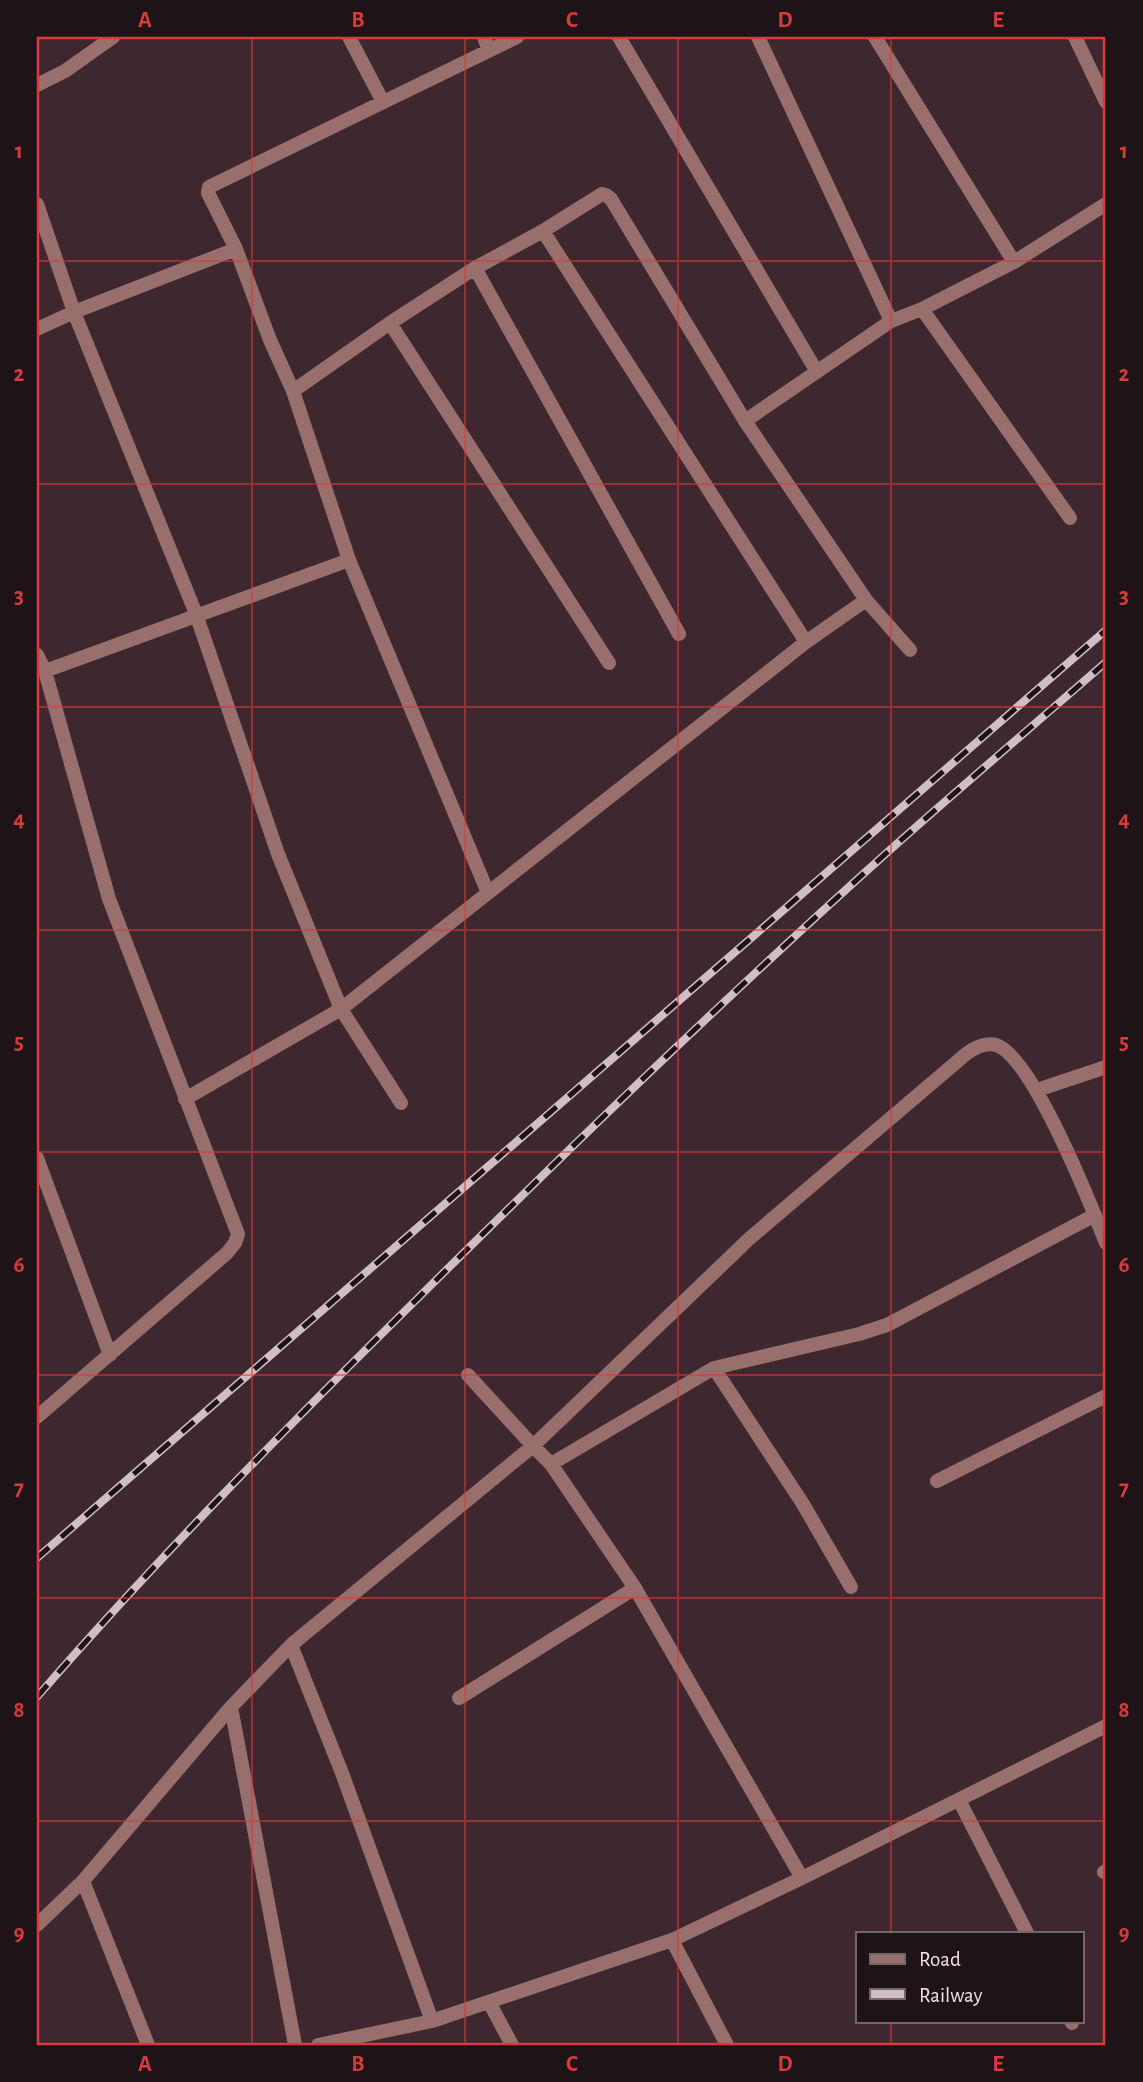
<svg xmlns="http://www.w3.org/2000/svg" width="1143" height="2082" viewBox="0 0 1143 2082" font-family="'Alegreya Sans',sans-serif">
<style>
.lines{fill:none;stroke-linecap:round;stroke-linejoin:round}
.minor{stroke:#986f6c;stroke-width:14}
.rail-casing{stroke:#cfbec3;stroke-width:8}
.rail{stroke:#1e1417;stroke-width:5;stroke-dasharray:16;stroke-linecap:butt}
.grid{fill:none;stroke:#d93a3b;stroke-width:2;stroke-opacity:0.55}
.neatline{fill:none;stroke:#d93a3b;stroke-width:2.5}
.grid-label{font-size:23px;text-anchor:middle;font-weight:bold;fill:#d93a3b}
</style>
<rect width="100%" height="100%" fill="#3e272f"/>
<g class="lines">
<path class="minor" d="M349 37 383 102
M484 37 489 51
M619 37 817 372
M758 37 891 321
M875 37 1014 262
M1075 37 1106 102
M37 85 65 71 113 37
M37 204 74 312 196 614 278 854 341 1009 401 1103
M543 231 806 642
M475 268 679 634
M922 309 1070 518
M390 323 609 663
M37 329 74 312 236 249
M293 391 270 340 236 249 208 193 209 187 517 37
M745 421 891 321 922 309 1014 262 1106 204
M37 655 45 671 109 899 238 1234 235 1243 227 1253 37 1417
M45 671 349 560
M488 893 349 560 293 391 390 323 475 268 543 231 602 194 606 195 611 199 745 421 866 600 910 650
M1037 1090 1106 1067
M185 1099 341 1009 806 642 866 600
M37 1158 110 1355
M714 1368 803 1504 851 1587
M468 1375 533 1446 750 1238 966 1054C974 1048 985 1042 996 1045 1032 1056 1091 1205 1106 1243
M551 1464 714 1368 859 1334 887 1325 1095 1215
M937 1481 1106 1396
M291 1645 342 1773 432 2021 672 1940 802 1878 1106 1726
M459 1698 635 1588
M231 1707 291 1645 533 1446 551 1464 635 1588 802 1878
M959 1800 1027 1933
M1104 1872 1106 1871
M37 1925 83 1881
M672 1940 727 2045
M489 2002 512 2045
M1071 2021 1072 2023
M148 2045 83 1881 231 1707 295 2045
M318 2045 432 2021"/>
<defs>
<path id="rail" d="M37 1558 1106 630
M37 1697C156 1560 284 1430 414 1302 570 1147 728 995 891 849 962 786 1035 724 1106 662"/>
</defs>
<use href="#rail" class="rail-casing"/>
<use href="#rail" class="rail"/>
</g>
<path class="grid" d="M252 37V2045M465 37V2045M678 37V2045M891 37V1933M37 261H1106M37 484H1106M37 707H1106M37 930H1106M37 1152H1106M37 1375H1106M37 1598H1106M37 1821H1106M891 2021V2045"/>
<rect width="1143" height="2082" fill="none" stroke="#1e1417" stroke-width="77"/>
<rect x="856" y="1932" width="228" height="91" fill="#1e1417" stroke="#726669" stroke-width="2"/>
<rect x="870" y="1954" width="35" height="10" fill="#986f6c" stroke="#726669" stroke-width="2"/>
<text x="919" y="1966" font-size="21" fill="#f1e1e5">Road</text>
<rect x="870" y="1989" width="35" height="10" fill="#cfbec3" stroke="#726669" stroke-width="2"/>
<text x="919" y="2002" font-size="21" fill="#f1e1e5">Railway</text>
<rect x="38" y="38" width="1066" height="2006" class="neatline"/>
<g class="grid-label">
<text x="145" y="27">A</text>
<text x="358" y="27">B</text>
<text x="572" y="27">C</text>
<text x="785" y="27">D</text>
<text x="998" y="27">E</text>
<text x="19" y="158">1</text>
<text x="1124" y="158">1</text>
<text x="19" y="381">2</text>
<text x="1124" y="381">2</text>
<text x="19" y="603">3</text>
<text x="1124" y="603">3</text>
<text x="19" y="826">4</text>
<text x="1124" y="826">4</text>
<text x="19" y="1049">5</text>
<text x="1124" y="1049">5</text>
<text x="19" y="1272">6</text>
<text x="1124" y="1272">6</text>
<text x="19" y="1495">7</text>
<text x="1124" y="1495">7</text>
<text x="19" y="1717">8</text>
<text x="1124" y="1717">8</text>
<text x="19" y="1940">9</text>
<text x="1124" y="1940">9</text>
<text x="145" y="2071">A</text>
<text x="358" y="2071">B</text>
<text x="572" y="2071">C</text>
<text x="785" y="2071">D</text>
<text x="998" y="2071">E</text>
</g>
</svg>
